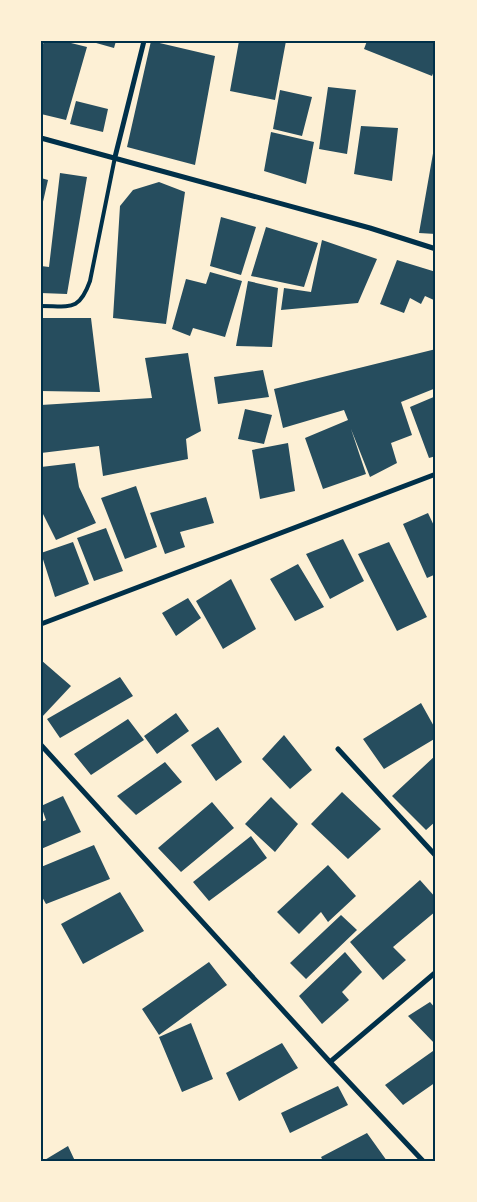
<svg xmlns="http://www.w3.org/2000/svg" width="477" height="1202" viewBox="0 0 477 1202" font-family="'Alegreya Sans',sans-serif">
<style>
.building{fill:#264d5e}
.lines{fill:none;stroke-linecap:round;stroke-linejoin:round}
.service{stroke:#003049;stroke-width:4}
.minor{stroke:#003049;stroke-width:5}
.neatline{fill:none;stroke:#003049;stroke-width:2}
</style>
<rect width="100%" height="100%" fill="#fdf0d5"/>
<path class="building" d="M44 41H63L87 47 66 120 41 114V51Z
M89 41H116L114 48Z
M151 41 215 56 195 165 127 147Z
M239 41H286L275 100 230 91Z
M367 41H436V66L432 76 364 49Z
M328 87 356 90 347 154 319 149Z
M280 90 312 97 302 136 273 129Z
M76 101 108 109 103 132 70 124Z
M361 126 398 128 392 181 354 174Z
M271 132 314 142 306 184 264 171Z
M435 142H436V234L419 233Z
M60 173 87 177 67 294 41 293V266L49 267Z
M41 178 48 180 42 206H41Z
M159 182 185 192 166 324 113 318 120 206 133 190Z
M221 217 256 227 241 275 210 266Z
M266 227 318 243 304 287 251 276Z
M322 240 377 259 358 303 281 310 284 288 311 292Z
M397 260 436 272V301L425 296 421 304 410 298 404 313 380 304Z
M210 272 242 281 225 337 193 328 190 336 172 329 186 279 206 284Z
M248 281 278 288 272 347 236 346Z
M41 318H91L100 392 41 391Z
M436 349V388L401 402 412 435 391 443 397 463 370 477 351 429 366 474 323 489 305 438 348 420 344 410 283 428 274 389Z
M188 353 201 431 186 439 188 459 103 476 99 446 41 453V405L152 398 145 358Z
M263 370 269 397 218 404 214 377Z
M436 396V456L429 458 410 407Z
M245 409 272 415 264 444 238 439Z
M288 443 295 491 260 499 252 450Z
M75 463 79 487 96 523 56 540 41 510V467Z
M136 486 157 547 125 559 101 498Z
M206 497 214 523 180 532 185 547 165 554 150 513Z
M428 513 436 530V574L427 578 403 524Z
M106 528 123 571 94 581 77 538Z
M343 539 364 581 330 599 306 554Z
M73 542 89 584 55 597 41 553Z
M389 542 427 617 397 631 358 554Z
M298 564 324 607 295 621 270 579Z
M231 579 256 629 223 649 196 601Z
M188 598 201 618 176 636 162 613Z
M41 660 71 686 41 718Z
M120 677 133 696 60 738 47 719Z
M421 703 436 730V738L384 769 363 739Z
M176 713 189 731 157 754 144 736Z
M128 719 144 740 91 775 74 754Z
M218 727 242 762 216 781 191 745Z
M284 735 312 770 290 789 262 759Z
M436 755V821L426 830 392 796Z
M165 762 182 782 136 815 117 796Z
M342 792 381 829 348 859 311 824Z
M63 796 81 832 41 849V822L46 820 41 806Z
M271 797 298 824 275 852 245 824Z
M212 802 234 828 181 872 158 848Z
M251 836 267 858 209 901 193 882Z
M94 845 110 879 46 904 41 895V867Z
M328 865 356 896 328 922 321 912 299 934 277 912Z
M420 880 436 898V911L393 947 406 960 383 980 350 942Z
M120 892 144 931 83 964 61 924Z
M341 915 357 930 306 979 290 963Z
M345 952 362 972 342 992 349 1000 322 1024 299 996Z
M209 962 227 985 159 1035 142 1009Z
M430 1002 436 1009V1045L408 1016Z
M191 1023 213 1079 182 1092 159 1037Z
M282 1043 298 1068 239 1101 226 1073Z
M433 1051 436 1054V1082L403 1105 385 1085Z
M338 1086 348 1105 290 1133 281 1113Z
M367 1133 387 1161H323L321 1157Z
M68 1146 75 1161H43Z"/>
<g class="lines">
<path class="service" d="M41 306C70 306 79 312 90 281L115 157"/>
<path class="minor" d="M41 138 370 228 436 249
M115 157 144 41
M41 624 436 474
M41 745 330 1062 423 1161
M338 749 436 856
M330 1062 436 972"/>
</g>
<rect width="477" height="1202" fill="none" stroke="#fdf0d5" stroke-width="85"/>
<rect x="42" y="42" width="392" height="1118" class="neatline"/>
</svg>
